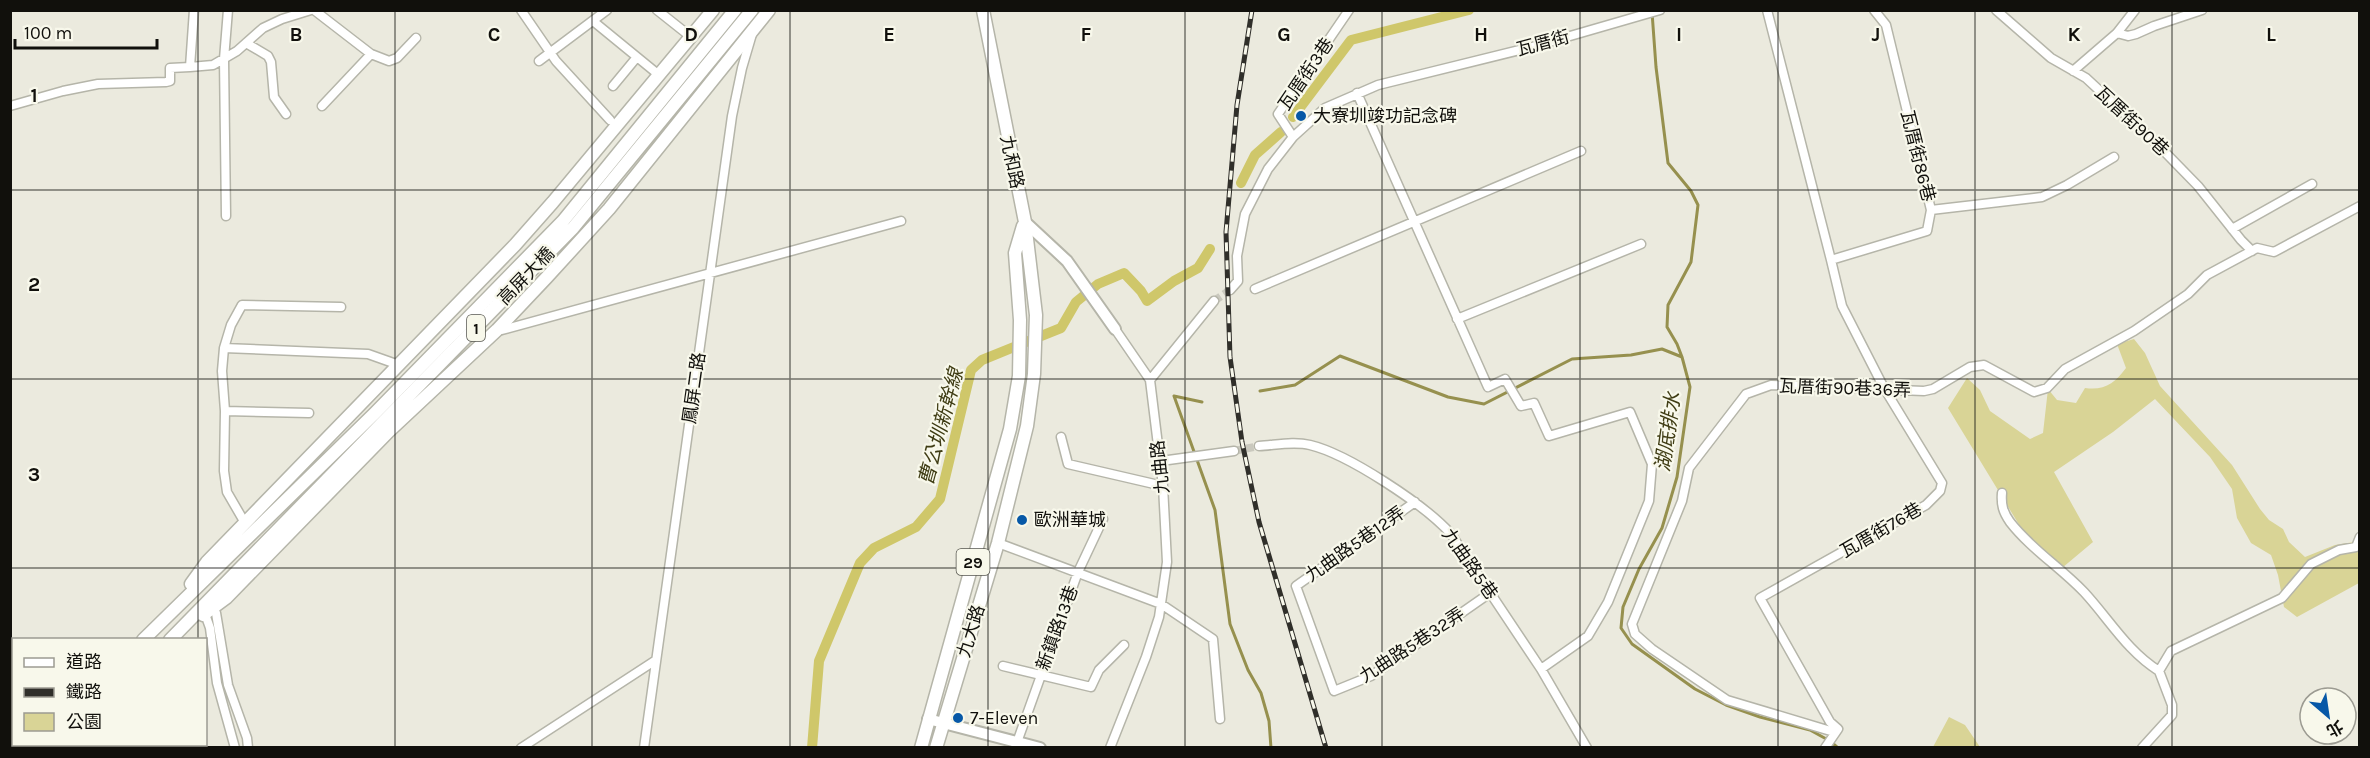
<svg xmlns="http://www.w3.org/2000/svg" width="2370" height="758" viewBox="0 0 2370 758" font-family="Karla,'Noto Sans TC',sans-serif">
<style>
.green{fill:#d9d496}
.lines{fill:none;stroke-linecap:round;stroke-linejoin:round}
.stream{stroke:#96904e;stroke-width:3}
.canal{stroke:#cfc76a;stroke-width:10}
.minor-tunnel{stroke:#cac9be;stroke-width:8;stroke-dasharray:8 4;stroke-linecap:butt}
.minor-casing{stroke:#b5b5a9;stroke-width:11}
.tertiary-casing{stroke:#b5b5a9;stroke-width:14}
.primary-casing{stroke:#b5b5a9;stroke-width:15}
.minor{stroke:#fff;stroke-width:8}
.tertiary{stroke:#fff;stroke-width:10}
.primary{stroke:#fff;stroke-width:12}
.rail-casing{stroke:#302f2a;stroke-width:5}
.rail{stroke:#f8f8eb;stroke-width:3;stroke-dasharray:9;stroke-linecap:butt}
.grid{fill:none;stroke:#11100c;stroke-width:1.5;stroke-opacity:0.55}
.poi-dot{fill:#0758a7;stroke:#f8f8eb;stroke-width:2}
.labels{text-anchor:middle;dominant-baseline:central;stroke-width:4.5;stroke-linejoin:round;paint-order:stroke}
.shield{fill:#f8f8eb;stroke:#56564f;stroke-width:1.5}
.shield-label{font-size:16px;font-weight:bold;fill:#11100c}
.street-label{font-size:18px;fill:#11100c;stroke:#f8f8eb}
.poi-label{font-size:18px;fill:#11100c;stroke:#f8f8eb;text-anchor:start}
.water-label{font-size:20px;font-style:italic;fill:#3f3c14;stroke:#f8f8eb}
.grid-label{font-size:20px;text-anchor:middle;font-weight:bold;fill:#11100c;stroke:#f8f8eb;stroke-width:4.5;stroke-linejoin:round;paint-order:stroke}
</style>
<rect width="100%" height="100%" fill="#ebeade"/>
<path class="green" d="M2134 339 2145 353 2160 386 2232 465 2260 509 2269 520 2283 529 2289 542 2305 557 2335 545 2354 542 2359 545V583L2297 617 2284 607 2278 575 2271 555 2251 543 2237 518 2232 489 2210 457 2155 399 2113 432 2054 472 2093 542 2062 568 2032 546 1948 408 1967 378 1980 390 1990 411 2030 439 2043 433 2048 389 2057 400 2076 403 2085 388C2104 391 2115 383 2126 368L2117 344Z
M1949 717 1965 725 1980 747H1933Z"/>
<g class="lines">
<path class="stream" d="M1652 12 1656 67 1668 163 1691 191 1698 205 1691 262 1668 305 1667 327 1677 344 1682 357
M1260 391 1295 385 1340 356 1448 397 1484 404 1572 359 1631 355 1662 349 1682 357 1690 387 1677 477 1662 528 1639 569 1623 607 1621 628 1632 644 1695 689 1726 705 1760 717 1810 730 1830 741 1838 748
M1174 396 1215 510 1230 624 1248 670 1261 693 1269 721 1271 748
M1174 396 1202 402
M10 663 14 668"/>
<path class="canal" d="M1293 117 1351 40 1469 10
M1241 183 1255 155 1281 132
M812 748 819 661 860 563 874 548 916 527 940 499 971 370 982 360 1061 328 1076 302 1098 284 1124 273 1141 291 1147 301 1174 281 1198 268 1210 249"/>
<path class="minor-tunnel" d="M1214 301 1230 290
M1234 451 1259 446"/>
<defs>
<path id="minor" d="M194 10 190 67 213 65 237 51 263 28 282 19 311 10
M314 10 371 54 389 61 397 58 416 38
M521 10 556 61 610 120
M657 10 691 37
M1767 10 1831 260 1927 231 1931 210 1886 25 1874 10
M1996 10 2051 58 2086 78 2156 143 2198 186 2241 240 2252 251
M593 21 659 75
M2117 33 2128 36 2136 34 2154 26 2202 10
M246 43 268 56 271 62 274 97 286 114
M539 61 607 10
M2073 71 2117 33 2135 10
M613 86 637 57
M1357 93 1488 387 1505 379 1521 406 1534 403 1549 436 1630 412 1652 464 1649 501 1608 602 1588 636 1541 669
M10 106 63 91 98 84 166 82 170 81V68L190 67
M322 106 371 54
M1293 137 1278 114 1349 10
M1931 210 2042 197 2067 185 2114 157
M226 216 224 59 228 10
M2232 229 2312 184
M1255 289 1581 151
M1230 290 1238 281 1237 256 1245 214 1268 169 1293 137 1325 108 1378 85 1532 47 1660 10
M1457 319 1641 244
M497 330H502L901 221
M224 348 368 354 399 365
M1150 380 1214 301
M225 411 309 413
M1061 437 1068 464 1163 486
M1259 446C1276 445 1294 441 1310 445 1348 454 1425 505 1451 534L1541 669 1587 748
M1161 461 1234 451
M2002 493C2001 505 2003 512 2010 522 2031 549 2060 567 2084 592 2109 619 2127 651 2159 671
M1415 502 1296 586 1334 691 1371 676 1490 593
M245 523 227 492 224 471 225 411 222 371 224 348 231 325 242 305 341 307
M998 543 1161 604 1213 639 1220 719
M216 613 228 685 247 738 248 748
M205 614 210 628 217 683 235 748
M1003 666 1091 687 1099 670 1124 645
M1834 732 1727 700 1652 649 1635 634 1632 624 1682 501 1689 468 1746 394 1771 385 1924 391 1933 389 1970 367 1984 365 2034 392 2047 388 2065 369 2134 331 2188 294 2207 275 2257 248 2274 252 2360 206
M521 748 656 660
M644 748 732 116 742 68 752 34
M1015 748 1078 572 1103 519
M1110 748 1146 657 1159 617 1167 562 1163 486 1150 380 1115 329
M1825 748 1838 729 1830 722 1760 598 1926 505 1940 491 1942 483 1884 388 1842 306 1831 260
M2142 748 2172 715V705L2159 671 2171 651 2282 598 2311 564 2339 550 2356 547 2360 537"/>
<path id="tertiary" d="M1025 222 1067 261 1115 329
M928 719 1040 748"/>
<path id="primary" d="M191 584 207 562 515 245 553 202 713 10
M203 615 226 598 389 431 497 330 547 277 609 209 769 10
M143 640 375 413 563 221 735 10
M170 640 573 228 752 10
M33 748 36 744
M59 748 62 744
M921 748 1010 429 1019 376 1020 320 1015 253 1023 226
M936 748 998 543 1027 426 1034 374 1036 315 1025 222 983 10"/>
</defs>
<use href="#minor" class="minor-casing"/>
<use href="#tertiary" class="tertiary-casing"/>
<use href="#primary" class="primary-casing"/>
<use href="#minor" class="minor"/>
<use href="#tertiary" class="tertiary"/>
<use href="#primary" class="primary"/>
<defs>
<path id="rail" d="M1252 10 1237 105 1226 232 1230 357 1242 442 1259 522 1326 748"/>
</defs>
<use href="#rail" class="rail-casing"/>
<use href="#rail" class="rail"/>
</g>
<path class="grid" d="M198 10V640M395 10V748M592 10V748M790 10V748M988 10V748M1185 10V748M1382 10V748M1580 10V748M1778 10V748M1975 10V748M2172 10V748M10 190H2360M10 379H2360M10 568H2360M198 744V748"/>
<g class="poi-dot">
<circle cx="1301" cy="116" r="6"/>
<circle cx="1022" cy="520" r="6"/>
<circle cx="958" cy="718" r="6"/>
</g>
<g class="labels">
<g class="shield">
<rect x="467" y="315" width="18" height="26" rx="4.5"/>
<rect x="956.5" y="549" width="33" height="26" rx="4.5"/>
</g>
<g class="shield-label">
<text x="476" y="328">1</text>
<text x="973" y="562">29</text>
</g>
<g class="street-label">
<text transform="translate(1543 43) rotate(-15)">瓦厝街</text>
<text transform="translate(1306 74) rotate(-56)">瓦厝街3巷</text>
<text transform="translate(2132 121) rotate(43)">瓦厝街90巷</text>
<text transform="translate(1918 156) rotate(76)">瓦厝街86巷</text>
<text transform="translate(1012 162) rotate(78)">九和路</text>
<text transform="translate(526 276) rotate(-46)">高屏大橋</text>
<text transform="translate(694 388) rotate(-82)">鳳屏二路</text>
<text transform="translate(1845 388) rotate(2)">瓦厝街90巷36弄</text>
<text transform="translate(1160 467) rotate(-96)">九曲路</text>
<text transform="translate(1881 530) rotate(-30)">瓦厝街76巷</text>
<text transform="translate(1355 544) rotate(-35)">九曲路5巷12弄</text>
<text transform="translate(1470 564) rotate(55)">九曲路5巷</text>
<text transform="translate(1057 628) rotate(-70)">新鎮路13巷</text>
<text transform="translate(971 631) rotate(-73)">九大路</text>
<text transform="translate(1412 645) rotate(-33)">九曲路5巷32弄</text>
</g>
<g class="poi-label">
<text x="1313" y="116">大寮圳竣功記念碑</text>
<text x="1034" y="520">歐洲華城</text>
<text x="970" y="718">7-Eleven</text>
</g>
<g class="water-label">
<text transform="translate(941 427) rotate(-75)">曹公圳新幹線</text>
<text transform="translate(1668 432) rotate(-82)">湖底排水</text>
</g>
</g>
<g class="grid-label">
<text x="296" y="41">B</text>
<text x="494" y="41">C</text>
<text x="691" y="41">D</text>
<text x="889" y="41">E</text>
<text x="1086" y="41">F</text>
<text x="1284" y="41">G</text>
<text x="1481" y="41">H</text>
<text x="1679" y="41">I</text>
<text x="1876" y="41">J</text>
<text x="2074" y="41">K</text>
<text x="2271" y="41">L</text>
<text x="34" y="102">1</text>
<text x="34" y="291">2</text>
<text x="34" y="481">3</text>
</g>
<rect width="2370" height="758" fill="none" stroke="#11100c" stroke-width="24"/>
<rect x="12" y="638" width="195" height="108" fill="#f8f8eb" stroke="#9c9b92" stroke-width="1.5"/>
<rect x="24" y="658" width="30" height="9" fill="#ffffff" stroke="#9c9b92" stroke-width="1.5"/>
<text x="66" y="668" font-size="18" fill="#11100c">道路</text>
<rect x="24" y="688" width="30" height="9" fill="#302f2a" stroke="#9c9b92" stroke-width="1.5"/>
<text x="66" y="698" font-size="18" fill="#11100c">鐵路</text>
<rect x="24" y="713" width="30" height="18" fill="#d9d496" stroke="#9c9b92" stroke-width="1.5"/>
<text x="66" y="728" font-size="18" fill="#11100c">公園</text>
<g transform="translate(2328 716) rotate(151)"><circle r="28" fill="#f8f8eb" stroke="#9c9b92" stroke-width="1.5"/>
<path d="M0-4.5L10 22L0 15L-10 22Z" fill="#0758a7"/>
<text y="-9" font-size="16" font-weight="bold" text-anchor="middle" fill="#11100c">北</text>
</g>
<path d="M15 39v9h142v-9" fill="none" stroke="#11100c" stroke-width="3"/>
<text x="24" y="39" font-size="18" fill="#11100c" stroke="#f8f8eb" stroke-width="4.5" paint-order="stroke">100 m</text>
</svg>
